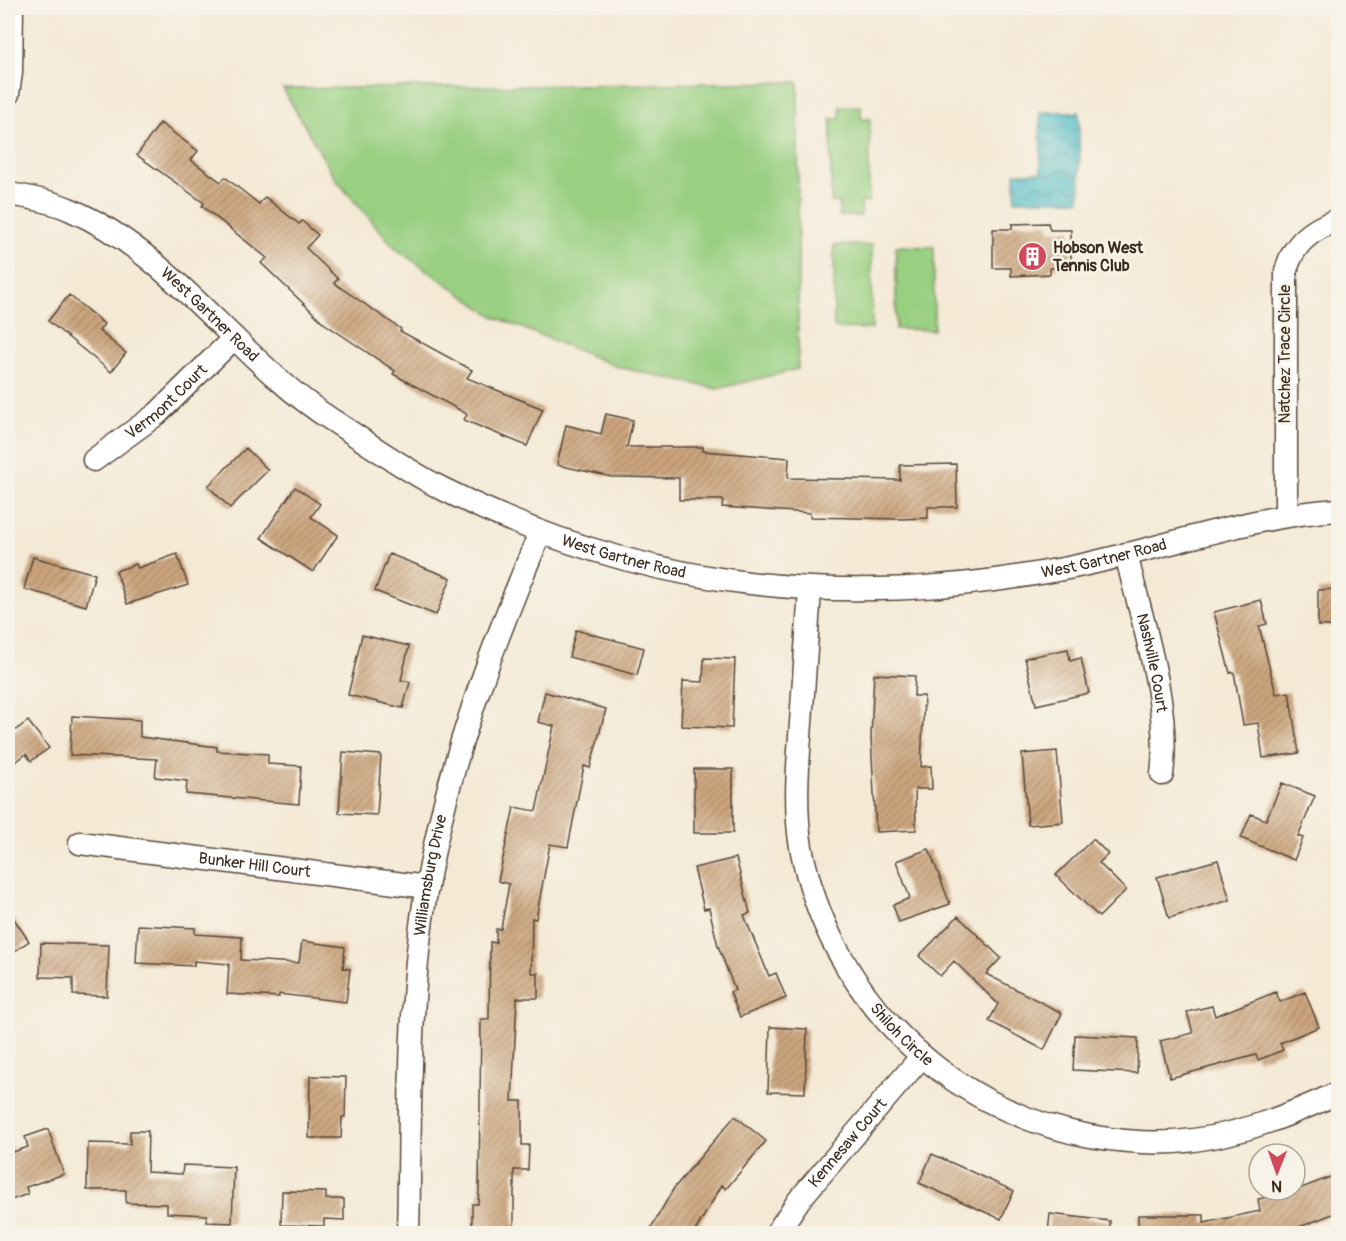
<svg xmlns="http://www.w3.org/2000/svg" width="1346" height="1241" viewBox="0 0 1346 1241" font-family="Pangolin,sans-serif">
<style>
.grass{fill:#98cf81;stroke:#6a7c50;stroke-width:1.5}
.water{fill:url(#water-waves);stroke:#447272;stroke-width:1.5}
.building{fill:url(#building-hatch)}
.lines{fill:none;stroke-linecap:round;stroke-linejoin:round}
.minor-casing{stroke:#574739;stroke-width:25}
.minor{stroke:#fff;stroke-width:22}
.labels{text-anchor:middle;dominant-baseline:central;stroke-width:5;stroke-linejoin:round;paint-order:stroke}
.poi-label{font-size:16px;font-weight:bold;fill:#3b2a1e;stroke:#f7f3e8;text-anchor:start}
.street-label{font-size:16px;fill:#3b2a1e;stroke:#f7f3e8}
</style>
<defs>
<pattern id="water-waves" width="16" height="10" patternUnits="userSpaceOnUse" patternTransform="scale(1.5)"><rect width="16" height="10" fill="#4ebbc6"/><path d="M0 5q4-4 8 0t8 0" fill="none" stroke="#4298a0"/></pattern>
<pattern id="building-hatch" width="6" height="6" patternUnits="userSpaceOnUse" patternTransform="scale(1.5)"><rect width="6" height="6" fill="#cca57e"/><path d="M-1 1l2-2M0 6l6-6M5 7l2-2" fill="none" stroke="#a78767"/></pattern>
</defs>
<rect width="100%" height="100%" fill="#f7f3e8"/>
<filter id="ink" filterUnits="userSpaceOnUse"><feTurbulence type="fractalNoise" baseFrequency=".0167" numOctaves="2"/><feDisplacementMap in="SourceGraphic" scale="12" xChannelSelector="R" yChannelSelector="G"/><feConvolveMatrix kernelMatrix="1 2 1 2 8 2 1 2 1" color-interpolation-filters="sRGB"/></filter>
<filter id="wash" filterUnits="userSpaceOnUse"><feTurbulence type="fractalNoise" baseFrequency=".008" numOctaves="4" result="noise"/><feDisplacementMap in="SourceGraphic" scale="24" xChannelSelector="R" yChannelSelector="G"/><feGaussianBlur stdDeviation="1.35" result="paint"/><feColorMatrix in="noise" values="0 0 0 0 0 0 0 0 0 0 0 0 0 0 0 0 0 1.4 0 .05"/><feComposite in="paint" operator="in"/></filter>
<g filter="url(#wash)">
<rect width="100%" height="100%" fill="#f4e9d5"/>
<path class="grass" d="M798 82V369L717 389 618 367 493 316 396 249 336 180 283 89Z
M840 106H861V119H870L869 202H861V216H839V202H831V119H840Z
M834 245H872V329L834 328Z
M896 246 934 247V330L896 329Z"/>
<path class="water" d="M1040 112H1079L1080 200H1015V173L1041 172Z"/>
<g id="blocks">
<path class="building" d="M160 123 198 151 191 160 221 182 225 177 259 204 265 197 299 224 302 221 318 235 306 248 338 279 334 283 401 329 400 331 472 370 467 378 543 409 527 446 464 420 467 414 393 374 395 371 325 324 261 263 267 258 202 206 204 203 137 155Z
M1048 223 1050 230H1071V267L1050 268V274L1011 276V268H993V229H1012V224Z
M69 295 104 324 99 331 126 353 111 372 48 321Z
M606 414 633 420 627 447H703V451L789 458 788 478 900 480V465L956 464 957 507H928V518L900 519 810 517V513L722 507 723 500H679V478L612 477 557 465 566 425 601 434Z
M246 448 268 470 230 508 208 486Z
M295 487 320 504 311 517 338 535 313 572 261 538Z
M177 554 188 585 127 604 116 571 136 564 138 568Z
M389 554 451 578 436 615 375 591Z
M33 557 95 574 86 606 24 589Z
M1338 589V626H1318V590Z
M1261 600 1267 624 1259 626 1276 694 1289 692 1299 753 1263 758 1258 723 1243 725 1234 672 1230 673 1214 612Z
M576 630 644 648 637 675 569 657Z
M362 635 409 646 401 680 410 682 403 708 348 695Z
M1068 649 1070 661 1081 658 1089 693 1036 705 1025 658Z
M704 658 735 659 732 728 681 726 683 681 703 682Z
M874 674 915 676 914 696H924L921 767 931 766 932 789H915L916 830 876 832 871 737Z
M545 692 606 709 590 768 584 766 568 847 550 844 536 919 532 918 531 973H538V998H517L512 1101H522V1145H529L528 1170H514V1233H472V1204H478L479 1190 481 1019H489L490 942 496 943V929H501L509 884 498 881 514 807 536 811 554 726 538 722Z
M72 716 140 720V737L217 747V751L268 754V764L301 766 299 804 186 794 187 781 155 777 157 759 70 755Z
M28 721 49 748 31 761 26 754 8 768V736Z
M1057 751 1063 822 1028 825 1022 754Z
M343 752 381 755 377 815 339 813Z
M694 769H733V833H694Z
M1282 783 1315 796 1298 836 1303 838 1294 860 1241 838 1251 814 1266 820Z
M1093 839 1108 854 1099 863 1126 890 1099 917 1056 875Z
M929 849 950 904 899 922 893 905 910 898 896 861Z
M736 858 750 913 744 915 769 976 776 973 786 998 740 1017 730 992 735 990 718 946 709 908 704 909 694 868Z
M1218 860 1230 900 1169 918 1157 877Z
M8 910 29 941 8 956Z
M958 916 1001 958 986 974 1062 1013 1044 1050 989 1021 998 1004 954 961 940 976 919 956Z
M138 925 195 928V934L242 937 241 960 299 963 302 941 345 947 343 968 350 969 346 1002 279 994V997L227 994 229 964 194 961V966L136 963Z
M41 943 109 945 107 996 73 995V978L40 977Z
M1276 992 1280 1002 1305 992 1319 1027 1280 1043 1283 1050 1258 1060 1256 1055 1170 1078 1160 1041 1193 1033 1187 1012 1212 1006 1215 1016Z
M770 1027 807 1029 805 1093 768 1092Z
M1075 1035 1138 1038 1137 1073 1073 1070Z
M310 1076 346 1077 345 1117H342L341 1138H309Z
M735 1116 766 1141 726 1189 722 1185 694 1233H648L674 1188Z
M48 1129 64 1174 26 1187 28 1194 8 1201V1144H10L13 1152 28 1147 25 1137Z
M130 1131H148L147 1172 182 1174 183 1165 234 1167 232 1223 206 1222 207 1215 167 1213V1204L126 1203V1190H87L88 1143 130 1144Z
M932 1154 1014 1191 1001 1219 919 1183Z
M1338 1174V1212L1284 1233H1138V1215H1204V1223L1260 1211 1258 1199 1291 1192Z
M282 1191 326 1192V1199H344V1220L324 1219V1226L281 1225Z
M1050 1214 1110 1221V1233H1048Z"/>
</g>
</g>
<g filter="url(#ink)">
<use href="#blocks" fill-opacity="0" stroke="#574739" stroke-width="1.5"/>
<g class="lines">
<defs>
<g id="minor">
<path d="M8 94 11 72 12 8"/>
<path id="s1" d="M8 194C29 197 51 201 71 210 172 253 240 362 332 420 368 443 405 470 443 489 645 591 847 611 1068 568 1159 550 1246 516 1338 510"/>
<path id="s2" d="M94 460 157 414 234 338"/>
<path d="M1286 515V271C1293 243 1312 229 1338 220"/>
<path id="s3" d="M1126 554C1142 622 1171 705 1162 774"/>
<path id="s4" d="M810 590C807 634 804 679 801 723 798 764 794 806 801 847 829 993 943 1109 1090 1136 1124 1142 1160 1145 1194 1140 1246 1133 1291 1114 1338 1093"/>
<path id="s5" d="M80 843 427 887"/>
<path id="s6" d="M408 1234C411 1118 407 1000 427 886 449 760 491 649 540 533"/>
<path id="s7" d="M776 1234 799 1200 922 1056"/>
</g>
</defs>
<use href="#minor" class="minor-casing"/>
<use href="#minor" class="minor"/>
</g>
</g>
<defs>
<symbol id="building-disc" viewBox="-11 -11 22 22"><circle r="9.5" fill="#d1495b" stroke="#f7f3e8"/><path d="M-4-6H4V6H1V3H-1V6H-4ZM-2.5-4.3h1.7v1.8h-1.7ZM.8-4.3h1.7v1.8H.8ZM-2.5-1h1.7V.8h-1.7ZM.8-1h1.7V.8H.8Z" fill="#fff"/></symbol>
</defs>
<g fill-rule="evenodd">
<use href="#building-disc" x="1016" y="240" width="33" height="33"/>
</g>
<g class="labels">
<g class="poi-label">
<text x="1053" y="248">Hobson West<tspan x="1053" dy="18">Tennis Club</tspan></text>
</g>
<g class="street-label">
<text stroke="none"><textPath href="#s1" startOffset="240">West Gartner Road</textPath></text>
<text transform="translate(1285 354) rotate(-90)">Natchez Trace Circle</text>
<text stroke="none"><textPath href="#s2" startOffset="93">Vermont Court</textPath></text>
<text stroke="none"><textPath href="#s1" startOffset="726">West Gartner Road</textPath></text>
<text stroke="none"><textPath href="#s1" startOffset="1212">West Gartner Road</textPath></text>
<text stroke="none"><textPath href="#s3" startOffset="112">Nashville Court</textPath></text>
<text stroke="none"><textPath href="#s5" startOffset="176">Bunker Hill Court</textPath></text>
<text stroke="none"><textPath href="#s6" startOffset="360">Williamsburg Drive</textPath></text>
<text stroke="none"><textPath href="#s4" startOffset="474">Shiloh Circle</textPath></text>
<text stroke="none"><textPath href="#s7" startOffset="116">Kennesaw Court</textPath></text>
</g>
</g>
<rect width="1346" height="1241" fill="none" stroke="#f7f3e8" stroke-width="30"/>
<g transform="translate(1277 1172) rotate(181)"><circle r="28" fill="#f7f3e8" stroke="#aca397" stroke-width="1.5"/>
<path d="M0-4.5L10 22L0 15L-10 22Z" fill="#d1495b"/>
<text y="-9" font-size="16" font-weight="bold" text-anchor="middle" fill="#3b2a1e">N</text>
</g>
</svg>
